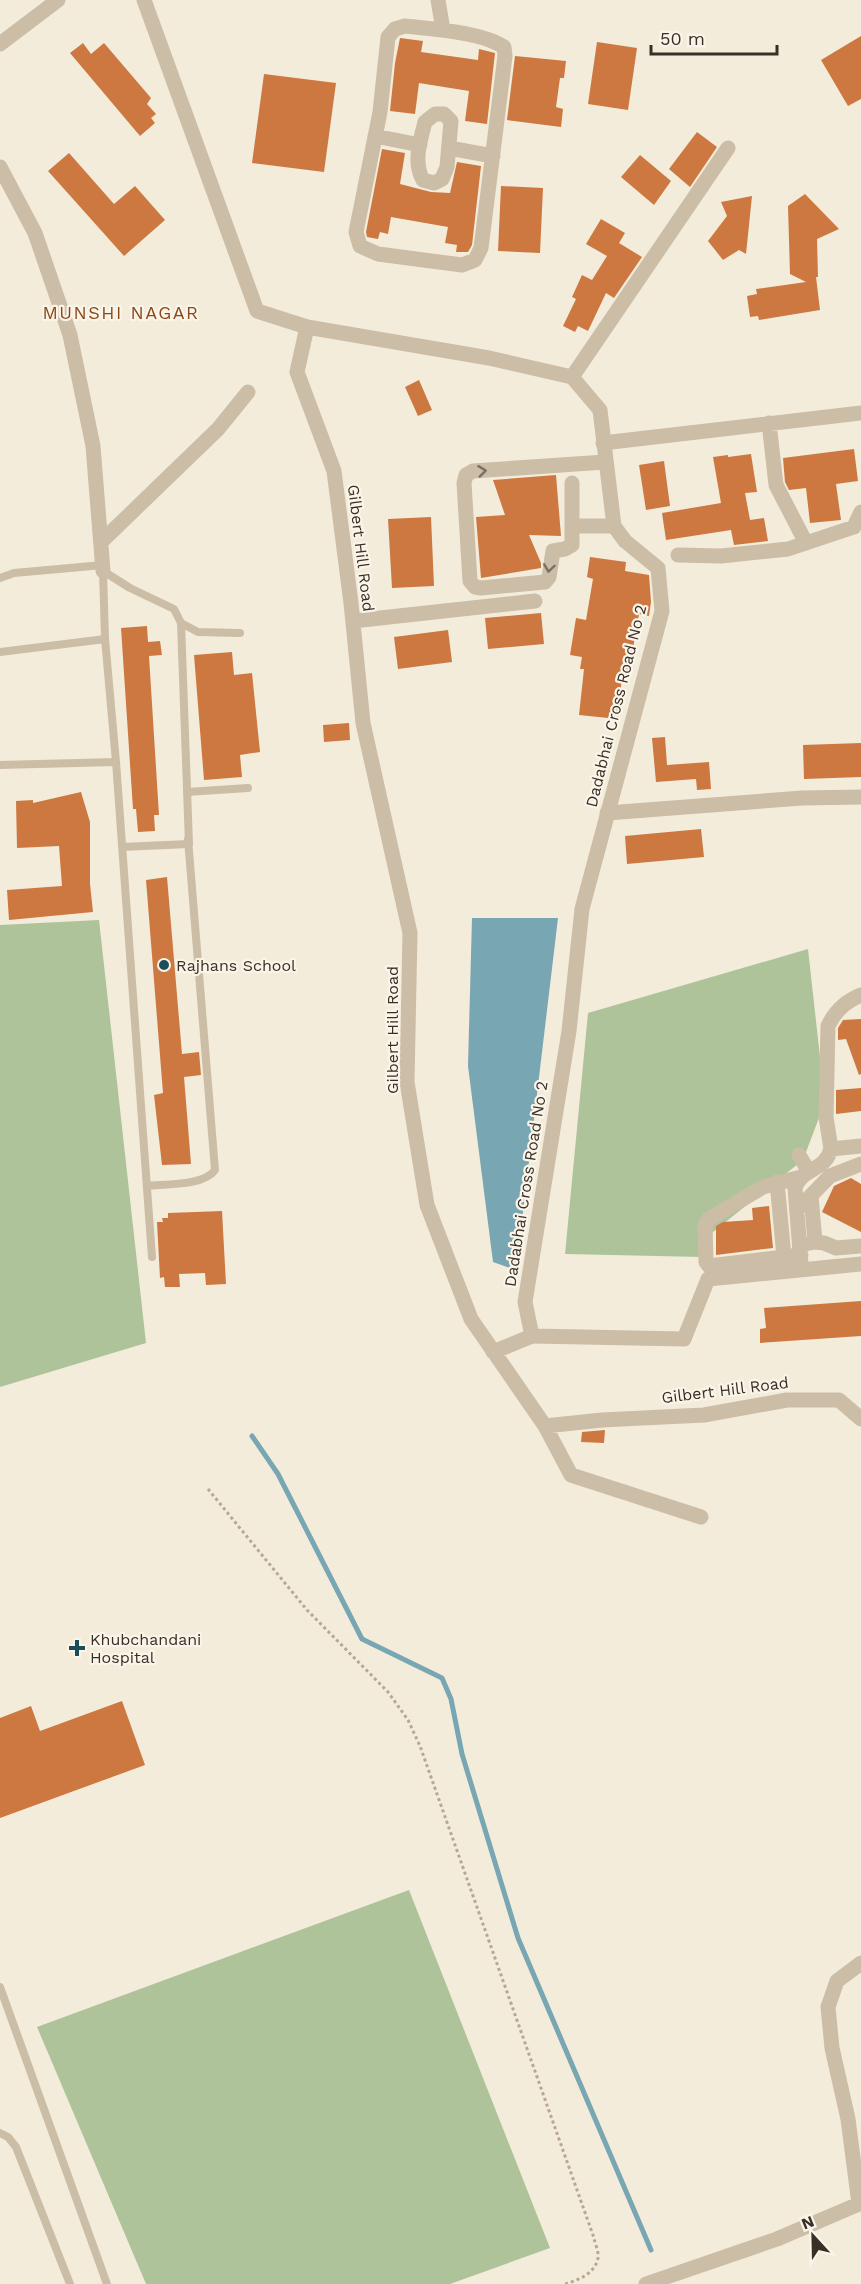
<svg xmlns="http://www.w3.org/2000/svg" width="861" height="2284" viewBox="0 0 861 2284" font-family="'Work Sans',sans-serif">
<style>
.green{fill:#afc39a}
.water{fill:#78a6b2}
.lines{fill:none;stroke-linecap:round;stroke-linejoin:round}
.stream{stroke:#78a6b2;stroke-width:5}
.building{fill:#cc7840}
.path{stroke:#b8a890;stroke-width:3;stroke-dasharray:3 3;stroke-linecap:butt}
.service{stroke:#ccbda6;stroke-width:8}
.minor{stroke:#ccbda6;stroke-width:15}
.tertiary{stroke:#ccbda6;stroke-width:15}
.oneway{stroke:#7b6f60}
.poi-dot{fill:#1b4d5b;stroke:#faf5e8;stroke-width:2}
.labels{text-anchor:middle;dominant-baseline:central;stroke-width:4.5;stroke-linejoin:round;paint-order:stroke}
.street-label{font-size:16px;fill:#382f27;stroke:#faf5e8}
.poi-label{font-size:16px;fill:#382f27;stroke:#faf5e8;text-anchor:start}
.neighbourhood-label{font-size:18px;letter-spacing:1.5px;fill:#8b481c;stroke:#faf5e8}
</style>
<rect width="100%" height="100%" fill="#f3ecdb"/>
<path class="green" d="M99 920 146 1343 0 1387V925Z
M808 949 825 1102 803 1160 703 1240 702 1257 565 1254 588 1013Z
M409 1890 550 2248 450 2284H146L37 2027Z"/>
<path class="water" d="M472 918H558L516 1270 493 1262 468 1066Z"/>
<g class="lines">
<path class="stream" d="M252 1436 278 1474 362 1639 442 1678 451 1699 462 1754 518 1938 651 2250"/>
</g>
<path class="building" d="M861 36V99L848 106 821 60Z
M400 38 423 41 421 52 478 60 479 49 495 53 487 124 465 121 469 91 419 83 415 114 390 111 395 63Z
M597 42 637 48 628 110 588 104Z
M83 43 91 54 104 43 151 98 147 104 156 114 151 118 155 123 140 136 70 53Z
M515 56 566 61 564 78H560L556 107 563 109 561 127 507 120Z
M264 74 336 83 324 172 252 163Z
M697 132 717 147 690 187 669 169Z
M382 149 405 153 400 184 431 192 450 193 457 162 481 166 472 245 468 252H456L457 245 445 243 448 227 391 217 388 234 380 232 378 239 367 237 366 232Z
M69 153 114 204 135 186 165 220 124 256 48 171Z
M640 155 671 181 654 205 621 177Z
M501 186 543 188 540 253 498 251Z
M805 194 839 229 817 239 818 277H816L820 310 759 320 758 316 750 317 747 296 757 294 756 289 806 282 790 274 788 206Z
M752 196 746 254 739 250 723 260 708 241 727 216 721 202Z
M601 219 625 233 619 243 642 257 614 298 606 293 588 331 578 326 575 332 563 326 576 299 572 297 582 275 592 280 607 256 586 244Z
M419 380 432 410 418 416 405 387Z
M854 449 858 481 836 484 841 520 810 523 806 488 789 490 785 482 783 458Z
M751 454 757 492 745 493 750 520 764 518 768 541 734 545 731 530 666 540 662 513 721 503 713 457 728 455V457Z
M664 461 670 506 646 510 639 465Z
M556 475 561 536 529 535 541 563V568L481 578 476 517 505 515 493 480Z
M431 517 434 586 392 588 388 519Z
M590 557 626 562 625 571 649 575 651 602 649 616 639 614 628 677 622 676 618 719 579 715 584 669H580L582 657 570 655 576 618 586 620 593 579 587 577Z
M541 613 544 644 488 649 485 618Z
M147 626 148 642 160 641 162 655 149 656 159 815H154L155 831 138 832 136 809H133L121 628Z
M448 630 452 662 398 669 394 637Z
M232 652 234 675 252 673 260 752 240 755 242 777 204 780 194 655Z
M349 723 350 740 324 742 323 725Z
M665 737 667 765 709 762 711 789 697 790 696 779 656 782 652 738Z
M861 743V777L804 779 803 745Z
M81 792 90 822V884L93 912 9 920 7 890 62 886 59 846 17 848 16 801 33 800V803Z
M701 829 704 857 627 864 625 836Z
M167 877 182 1054 199 1052 201 1075 184 1077 191 1164 162 1165 154 1095 163 1093 146 880Z
M861 1019V1074L859 1075 846 1039 838 1040V1028L843 1020Z
M861 1088V1111L836 1114V1090Z
M851 1178 861 1184V1232L822 1212 834 1186Z
M769 1206 773 1248 716 1255V1226L723 1222 753 1220 752 1208Z
M222 1211 226 1284 206 1285 205 1273 179 1274 180 1287H165L164 1277 160 1278 157 1222H163L162 1218H168V1213Z
M861 1301V1336L760 1343V1329L766 1328 764 1308Z
M605 1430 604 1443 581 1442 582 1432Z
M122 1701 145 1765 0 1818V1718L31 1706 40 1731Z"/>
<g class="lines">
<path class="path" d="M208 1489 307 1610 388 1692 408 1720 420 1746 594 2238C595 2244 599 2252 598 2258 595 2274 578 2280 565 2284"/>
<path class="service" d="M103 571 105 639 116 762 152 1257
M103 571 130 588 174 609 181 623 189 844 122 847
M0 578 14 573 103 565
M181 623 198 632 240 633
M0 652 105 639
M0 765 116 762
M187 792 248 788
M147 1186C165 1184 204 1186 215 1170L188 839
M0 1987 107 2284
M0 2133 8 2137 16 2147 70 2284"/>
<path class="minor" d="M438 0 443 30
M405 26C432 29 482 32 504 47L505 56 481 248 475 260 462 265 378 254 360 246 356 232 380 112 388 37 395 29Z
M0 44 58 0
M435 114H444L451 121 447 167 442 179 434 183 423 180C413 163 420 141 425 122Z
M375 136 420 145
M449 148 493 156
M0 167 35 233 70 335 93 446 103 571
M307 327 297 372 334 471 351 603 363 723 410 933 407 1082 427 1205 471 1319 545 1426 571 1475 701 1517
M572 377 728 148
M769 423 776 485 806 543
M603 443 861 413
M605 462 473 471 466 475 464 483 470 581 475 587 481 588 545 582 549 577 553 551 565 549 572 545V526H614
M572 483V526
M101 542 218 429 248 392
M678 555 721 556 788 549 854 527 861 512
M353 621 535 601
M607 813 802 798 861 797
M831 1149 826 1117 828 1026C835 1011 846 1001 861 995
M799 1155 809 1172
M801 1177 763 1187 709 1219 705 1225 706 1262 709 1266 801 1255
M777 1182 784 1257
M811 1196 815 1242
M797 1210 830 1176 861 1164
M800 1245 815 1242 824 1243 836 1248 861 1246
M801 1264 795 1188C802 1167 825 1172 831 1149L861 1146
M493 1352 532 1336
M545 1426 602 1420 704 1415 787 1400H839L861 1419
M646 2284 777 2239 859 2204 848 2119 832 2048 828 2007 837 1981 861 1963"/>
<path class="tertiary" d="M144 0 257 311 307 327 489 358 572 377 600 410 614 526 625 541 658 568 662 611 582 909 569 1031 525 1302 532 1336 684 1339 708 1279 861 1264"/>
</g>
<defs><path id="oneway-chevron" d="M-2-3.5L2.5 0L-2 3.5" fill="none" stroke-width="1.6" stroke-linecap="round" stroke-linejoin="round" transform="scale(1.5)"/></defs>
<g class="oneway">
<use href="#oneway-chevron" transform="translate(482 471) rotate(-7)"/>
<use href="#oneway-chevron" transform="translate(549 568) rotate(98)"/>
</g>
<g class="poi-dot">
<circle cx="164" cy="965" r="6"/>
<path d="M74 1639h6v6h6v6h-6v6h-6v-6h-6v-6h6z"/>
</g>
<g class="labels">
<g class="street-label">
<text transform="translate(361 548) rotate(83)">Gilbert Hill Road</text>
<text transform="translate(616 706) rotate(-76)">Dadabhai Cross Road No 2</text>
<text transform="translate(392 1030) rotate(-90)">Gilbert Hill Road</text>
<text transform="translate(526 1184) rotate(-81)">Dadabhai Cross Road No 2</text>
<text transform="translate(725 1390) rotate(-7)">Gilbert Hill Road</text>
</g>
<g class="poi-label">
<text x="176" y="965">Rajhans School</text>
<text x="90" y="1639">Khubchandani<tspan x="90" dy="18">Hospital</tspan></text>
</g>
<g class="neighbourhood-label">
<text x="121" y="312">MUNSHI NAGAR</text>
</g>
</g>
<g transform="translate(813 2236) rotate(338)" stroke="#faf5e8" stroke-width="4.5" paint-order="stroke">
<path d="M0-4.5L10 22L0 15L-10 22Z" fill="#382f27"/>
<text y="-9" font-size="16" font-weight="bold" text-anchor="middle" fill="#382f27">N</text>
</g>
<path d="M651 45v9h126v-9" fill="none" stroke="#382f27" stroke-width="3"/>
<text x="660" y="45" font-size="18" fill="#382f27" stroke="#faf5e8" stroke-width="4.5" paint-order="stroke">50 m</text>
</svg>
